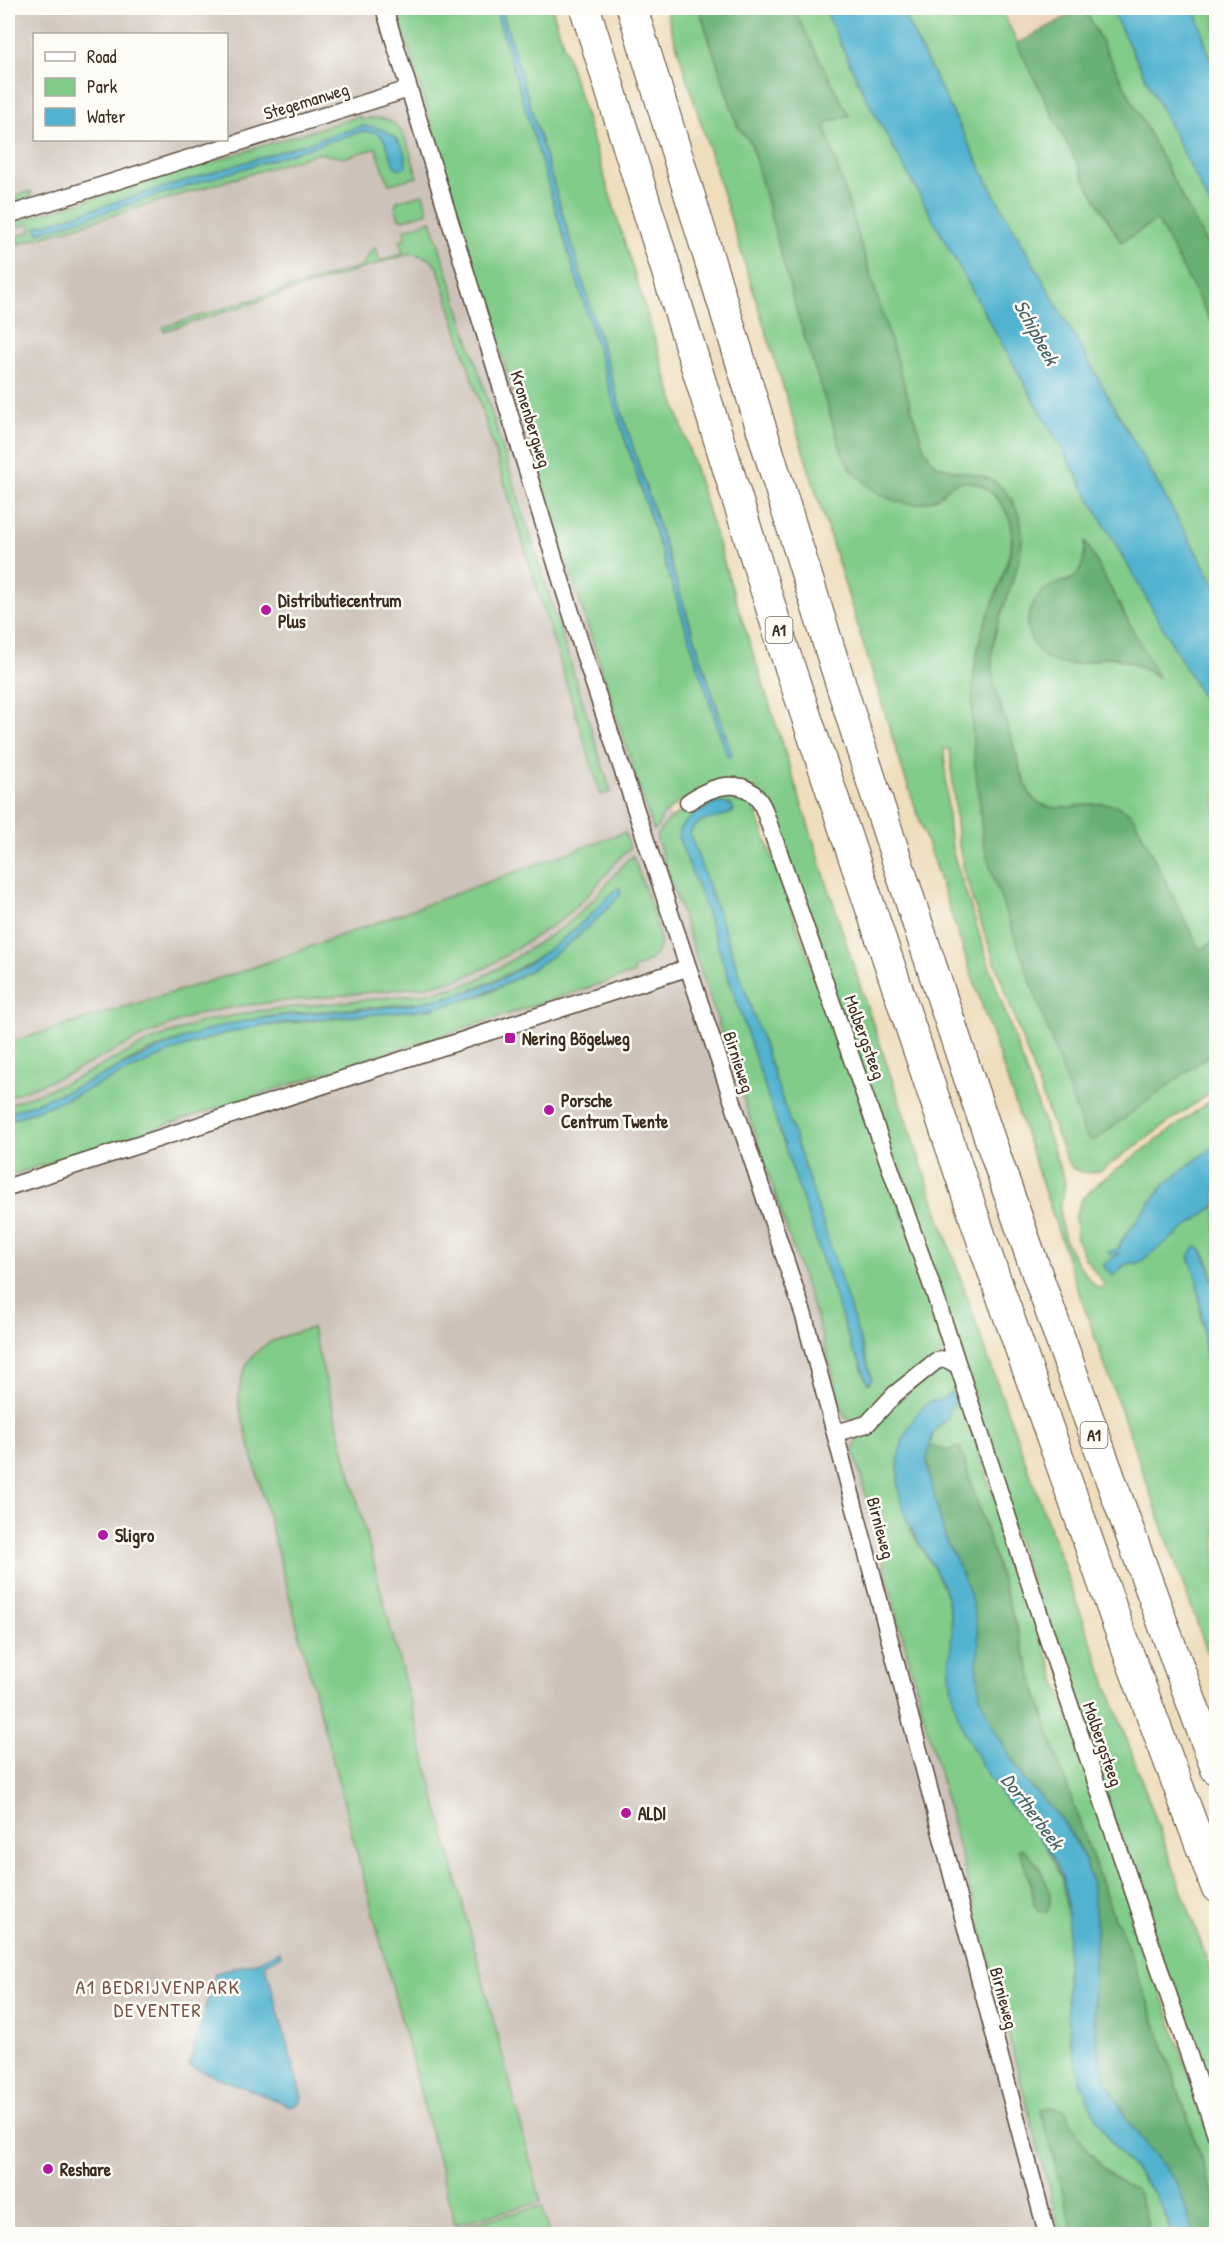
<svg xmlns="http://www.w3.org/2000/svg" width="1224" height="2242" viewBox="0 0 1224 2242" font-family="'Patrick Hand',sans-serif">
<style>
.built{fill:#ebd3b9}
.industrial{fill:#cdc2b9;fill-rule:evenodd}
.green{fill:#82cc8a;stroke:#5e7b54;stroke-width:1.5;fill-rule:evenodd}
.forest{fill:#69b076;stroke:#526d4a;stroke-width:1.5}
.water{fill:#51b3d0;stroke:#466e77;stroke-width:1.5}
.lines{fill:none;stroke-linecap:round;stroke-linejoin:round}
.minor-casing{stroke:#564536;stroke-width:19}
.motorway-casing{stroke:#564536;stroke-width:32}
.minor{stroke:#fff;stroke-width:16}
.motorway{stroke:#fff;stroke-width:30}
.poi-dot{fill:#b5179e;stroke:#fdfcf7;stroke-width:2}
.labels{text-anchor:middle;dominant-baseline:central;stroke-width:5;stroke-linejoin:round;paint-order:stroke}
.shield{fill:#fdfcf7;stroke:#75695f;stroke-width:1.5}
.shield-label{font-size:16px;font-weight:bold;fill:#3b2a1e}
.street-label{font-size:18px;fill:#3b2a1e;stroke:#fdfcf7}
.poi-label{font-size:18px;font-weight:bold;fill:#3b2a1e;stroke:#fdfcf7;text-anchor:start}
.water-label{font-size:20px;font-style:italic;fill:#446165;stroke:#fdfcf7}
.neighbourhood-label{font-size:20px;letter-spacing:1.5px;fill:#795244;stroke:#fdfcf7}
</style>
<rect width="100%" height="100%" fill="#fdfcf7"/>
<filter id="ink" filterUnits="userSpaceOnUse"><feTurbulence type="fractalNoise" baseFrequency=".0167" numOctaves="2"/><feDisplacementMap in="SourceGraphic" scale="12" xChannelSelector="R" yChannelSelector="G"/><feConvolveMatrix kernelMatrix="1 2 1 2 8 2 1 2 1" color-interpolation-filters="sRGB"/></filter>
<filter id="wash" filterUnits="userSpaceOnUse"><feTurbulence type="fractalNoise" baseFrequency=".008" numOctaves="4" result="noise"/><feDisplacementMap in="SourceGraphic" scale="24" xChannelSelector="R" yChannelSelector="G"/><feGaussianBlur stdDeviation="1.35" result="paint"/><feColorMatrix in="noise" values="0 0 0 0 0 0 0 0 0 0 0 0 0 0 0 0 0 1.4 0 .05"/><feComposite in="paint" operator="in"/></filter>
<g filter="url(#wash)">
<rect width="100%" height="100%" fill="#efdebe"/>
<path class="built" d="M1000 8H1075L1073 14 1017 44Z"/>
<path class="industrial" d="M8 8H418L829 1325 1070 2234H8ZM34 34H226V140H34Z"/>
<path class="green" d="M396 8H495L618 417 727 756 730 757 732 754 623 416 501 8H552L730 582 864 998 988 1358 1216 1985V2116L756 788 680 801 662 816 657 829 653 830 526 434Z
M665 8H699L738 127 751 143 797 313 843 455 852 471 942 495C945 492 948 487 952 485 977 469 1010 505 1012 528 1012 534 1011 541 1011 547L976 669 972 717 983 839 1003 903 1096 1139 1216 1050V1088L1102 1170C1088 1175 1077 1174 1068 1163L1053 1126 972 898 963 866 957 835 950 749H944L949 830 954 856 996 986 1065 1183C1065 1192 1060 1201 1060 1210 1059 1241 1079 1268 1098 1289L1105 1285 1085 1258 1077 1239 1075 1217 1081 1200 1101 1181 1216 1097V1144L1164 1185 1121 1241 1118 1249 1120 1253 1116 1257 1127 1263 1138 1262 1216 1205V1312C1214 1292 1215 1263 1200 1248L1190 1260 1195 1270 1197 1280 1216 1435V1676L1078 1290 902 768Z
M793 8H824L864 94 984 312 1216 721V940L1202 949H1199L1134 818 1053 808 1035 802 1030 795C1022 777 1017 757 1011 738 1002 711 990 683 992 654 995 599 1043 550 1008 496 988 464 958 482 935 464 931 460 928 454 924 449L825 127 828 122 848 116ZM1086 542 1157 676 1134 664 1111 657 1071 665 1027 627C1028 605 1036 594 1057 584 1065 580 1071 582 1078 574 1085 565 1084 553 1086 542Z
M900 8H1000L1090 189 1121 242 1157 219 1216 331V587L994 194Z
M1088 8H1112L1115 17 1216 217V262L1086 12Z
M1195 8H1214L1216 17V80Z
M360 116 361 120C404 109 408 145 417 177L389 184 376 148 344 158 319 153 18 244 16 236 32 231 29 224 14 228 12 223Z
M31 191 32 197 8 204V198Z
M423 194 428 212 403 220 399 218 395 206 397 201Z
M431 220 611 792 601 795 438 268 430 259 412 253 164 331 163 327 362 266 372 250 376 248 380 261 403 253 400 241 405 239 404 230Z
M725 790 750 796 918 1258 946 1351 871 1413 856 1421 845 1417 819 1326 656 836 668 821 686 808ZM721 803 731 805 733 812C718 819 695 817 690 834L856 1327 865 1356 867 1383 859 1359 853 1351 679 829 706 807Z
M625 832 630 849 622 855 590 893 561 920 487 967 459 979 427 986 238 1006 198 1014 145 1035 72 1072 8 1097V1043L246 970Z
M633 856C638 871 663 935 660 945 656 959 645 964 633 969L634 973 8 1176V1121L69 1098 171 1051 226 1033 255 1027 428 1009 473 998 491 992 532 969 578 937 593 913C550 956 487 991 427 1001 359 1012 289 1008 223 1026 195 1034 167 1043 141 1055 125 1063 109 1072 92 1080 65 1093 36 1103 8 1113V1105L75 1079 148 1042 201 1022 259 1011 428 993 461 986 475 981 504 965 565 926 595 898 627 860Z
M312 1328 541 2202 455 2224 239 1405C238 1351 266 1340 312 1328Z
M946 1367 952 1372 1216 2155V2202L1153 2015 1115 1921 1061 1770 962 1454 960 1448 948 1451 929 1446 935 1430 947 1420 940 1401 910 1529 936 1572 947 1596 954 1637 951 1675 960 1720 992 1782 1046 1846 1062 1880 1068 1919 1067 1979 1070 2039 1082 2086 1102 2127 1113 2144 1161 2202 1171 2234H1151L1137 2191 1118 2181 1102 2167 1075 2133 1042 2109 1074 2234H1061L854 1451 855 1443 864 1431 937 1368ZM1019 1850 1040 1867 1046 1885 1034 1903 1032 1886Z
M542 2206 549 2234H458L456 2228Z"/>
<path class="forest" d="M699 8H793L849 116 828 122 825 127 924 449C928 454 931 460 935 464 940 467 947 469 953 470 984 478 999 474 1016 508 1038 550 994 610 992 654 990 683 1002 711 1011 738 1017 757 1022 777 1030 795 1055 828 1105 782 1134 818L1199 949 1206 947 1216 940V1050L1096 1139 1091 1140 1085 1135C1064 1074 1042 1013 1020 951 1007 915 991 877 983 839 981 826 980 812 979 798 976 772 972 744 972 717 972 691 974 661 981 636 989 605 1016 559 1012 527 1011 522 1008 515 1005 510 997 493 974 475 954 484 946 488 941 497 932 500 896 515 860 485 843 455L797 313 751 143 738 127Z
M1075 8H1088L1086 12 1216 262V331L1157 220 1121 242 1090 189 1017 44 1072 14Z
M1085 541 1158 677C1144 668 1128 659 1112 657 1105 656 1100 658 1094 660 1073 667 1050 667 1036 648 1031 641 1027 632 1028 622 1029 604 1041 587 1060 583 1064 582 1069 582 1073 579 1084 570 1085 554 1085 541Z
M929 1446 948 1451 955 1447 960 1448 962 1454 1061 1770 1115 1921 1118 1922 1153 2015 1216 2202V2234H1194L1178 2184 1128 2122 1107 2082 1101 2064 1095 2026 1093 1977 1096 1920 1091 1880 1084 1858 1075 1840 1062 1820 1025 1781 997 1734 985 1711 980 1697 978 1679 977 1662 979 1648 964 1579 946 1542 930 1483 927 1458Z
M1021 1848C1036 1856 1060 1900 1046 1913L1038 1910 1034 1903 1032 1886 1019 1850Z
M1051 2107 1065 2110C1078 2137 1092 2161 1116 2179 1122 2184 1130 2186 1137 2191L1151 2234H1074L1042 2116 1041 2109Z"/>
<path class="water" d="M495 8H501L623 416 732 755 730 757 727 756 618 417Z
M824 8H900L994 194 1216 587V721L984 312 864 94Z
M1112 8H1195L1216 80V217L1115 17Z
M362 126C387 126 407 141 406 167L401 169 395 167C385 147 389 128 360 132L38 233 36 227Z
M721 803 731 805 734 810C721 822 695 815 690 834 755 1014 816 1197 872 1379L869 1384 866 1380 859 1359 853 1351 705 907 678 836C679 822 708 804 721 803Z
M620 888 621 894C570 950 503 998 425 1009 360 1018 291 1017 227 1033 180 1045 139 1066 96 1086 67 1100 38 1110 8 1121V1113C36 1103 64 1093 92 1080 136 1060 178 1037 226 1025 306 1006 396 1016 473 990 528 972 577 931 616 889Z
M1216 1144V1205L1144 1259 1138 1263H1127L1113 1276 1103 1265 1120 1253 1109 1255 1108 1252 1118 1249 1124 1237 1164 1185Z
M1195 1247C1224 1251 1217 1408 1216 1435L1197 1280 1189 1256Z
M952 1391 960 1400 948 1410 949 1416 947 1420 938 1426 932 1436 927 1458 928 1471 946 1542 956 1559 970 1594 978 1633 979 1648 977 1662 980 1697 997 1734 1011 1758 1025 1781 1062 1820 1084 1858 1091 1880 1096 1920 1093 1994 1095 2026 1101 2064 1107 2082 1128 2122 1178 2184 1194 2234H1171C1161 2190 1140 2179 1114 2146 1100 2127 1089 2106 1082 2084 1070 2049 1066 2015 1067 1978 1067 1946 1071 1912 1063 1881 1054 1846 1025 1824 1004 1798 991 1783 981 1764 972 1747 958 1721 949 1691 950 1661 951 1640 954 1628 949 1606 939 1556 896 1531 898 1473 898 1461 899 1449 904 1437 910 1425 924 1395 940 1401Z
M279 1951 281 1956 265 1964 302 2098 298 2104 291 2106 189 2066 215 1973 260 1961Z"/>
</g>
<g filter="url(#ink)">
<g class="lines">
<defs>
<path id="minor" d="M384 8 583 651 804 1316 1047 2234
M8 215 409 89
M688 802C713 785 747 774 763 807L934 1292 1051 1649 1216 2135
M8 1187 687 968
M836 1433 867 1424 895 1394 936 1361 946 1359 957 1365"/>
<path id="motorway" d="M585 8 785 653 985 1249 1117 1623 1216 1887
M632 8C745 373 854 740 977 1102 1054 1326 1135 1548 1216 1769"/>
</defs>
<use href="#minor" class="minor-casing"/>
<use href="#motorway" class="motorway-casing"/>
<use href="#minor" class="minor"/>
<use href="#motorway" class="motorway"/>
</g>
</g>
<g class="poi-dot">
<circle cx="266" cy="610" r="6"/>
<rect x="504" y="1032" width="12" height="12" rx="3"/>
<circle cx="549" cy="1110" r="6"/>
<circle cx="103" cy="1535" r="6"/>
<circle cx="626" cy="1813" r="6"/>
<circle cx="48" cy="2169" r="6"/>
</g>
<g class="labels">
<g class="shield">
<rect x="765.5" y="617" width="27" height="26" rx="4.5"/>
<rect x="1080.5" y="1422" width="27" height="26" rx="4.5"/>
</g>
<g class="shield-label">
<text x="779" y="630">A1</text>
<text x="1094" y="1435">A1</text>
</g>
<g class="street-label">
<text transform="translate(306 101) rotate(-17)">Stegemanweg</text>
<text transform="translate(531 419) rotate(73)">Kronenbergweg</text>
<text transform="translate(865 1037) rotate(70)">Molbergsteeg</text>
<text transform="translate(739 1062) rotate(72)">Birnieweg</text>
<text transform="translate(881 1528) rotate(75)">Birnieweg</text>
<text transform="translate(1103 1744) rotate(71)">Molbergsteeg</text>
<text transform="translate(1004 1998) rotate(75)">Birnieweg</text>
</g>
<g class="poi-label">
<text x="278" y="600">Distributiecentrum<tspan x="278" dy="21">Plus</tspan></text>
<text x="522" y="1038">Nering Bögelweg</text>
<text x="561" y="1100">Porsche<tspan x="561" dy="21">Centrum Twente</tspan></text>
<text x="115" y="1535">Sligro</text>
<text x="638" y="1813">ALDI</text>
<text x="60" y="2169">Reshare</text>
</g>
<g class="water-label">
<text transform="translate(1037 332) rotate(61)">Schipbeek</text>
<text transform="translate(1033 1811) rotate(53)">Dortherbeek</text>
</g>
<g class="neighbourhood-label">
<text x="158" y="1986">A1 BEDRIJVENPARK<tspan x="158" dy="23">DEVENTER</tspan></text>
</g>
</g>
<rect width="1224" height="2242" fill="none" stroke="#fdfcf7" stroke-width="30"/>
<rect x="33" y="33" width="195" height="108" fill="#fdfcf7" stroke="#afa8a0" stroke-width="1.5"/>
<rect x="45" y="52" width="30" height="9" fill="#ffffff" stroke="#afa8a0" stroke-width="1.5"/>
<text x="87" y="63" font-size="18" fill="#3b2a1e">Road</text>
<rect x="45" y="78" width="30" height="18" fill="#82cc8a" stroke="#afa8a0" stroke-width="1.5"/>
<text x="87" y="93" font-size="18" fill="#3b2a1e">Park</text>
<rect x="45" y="108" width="30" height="18" fill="#51b3d0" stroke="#afa8a0" stroke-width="1.5"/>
<text x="87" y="123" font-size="18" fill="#3b2a1e">Water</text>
</svg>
